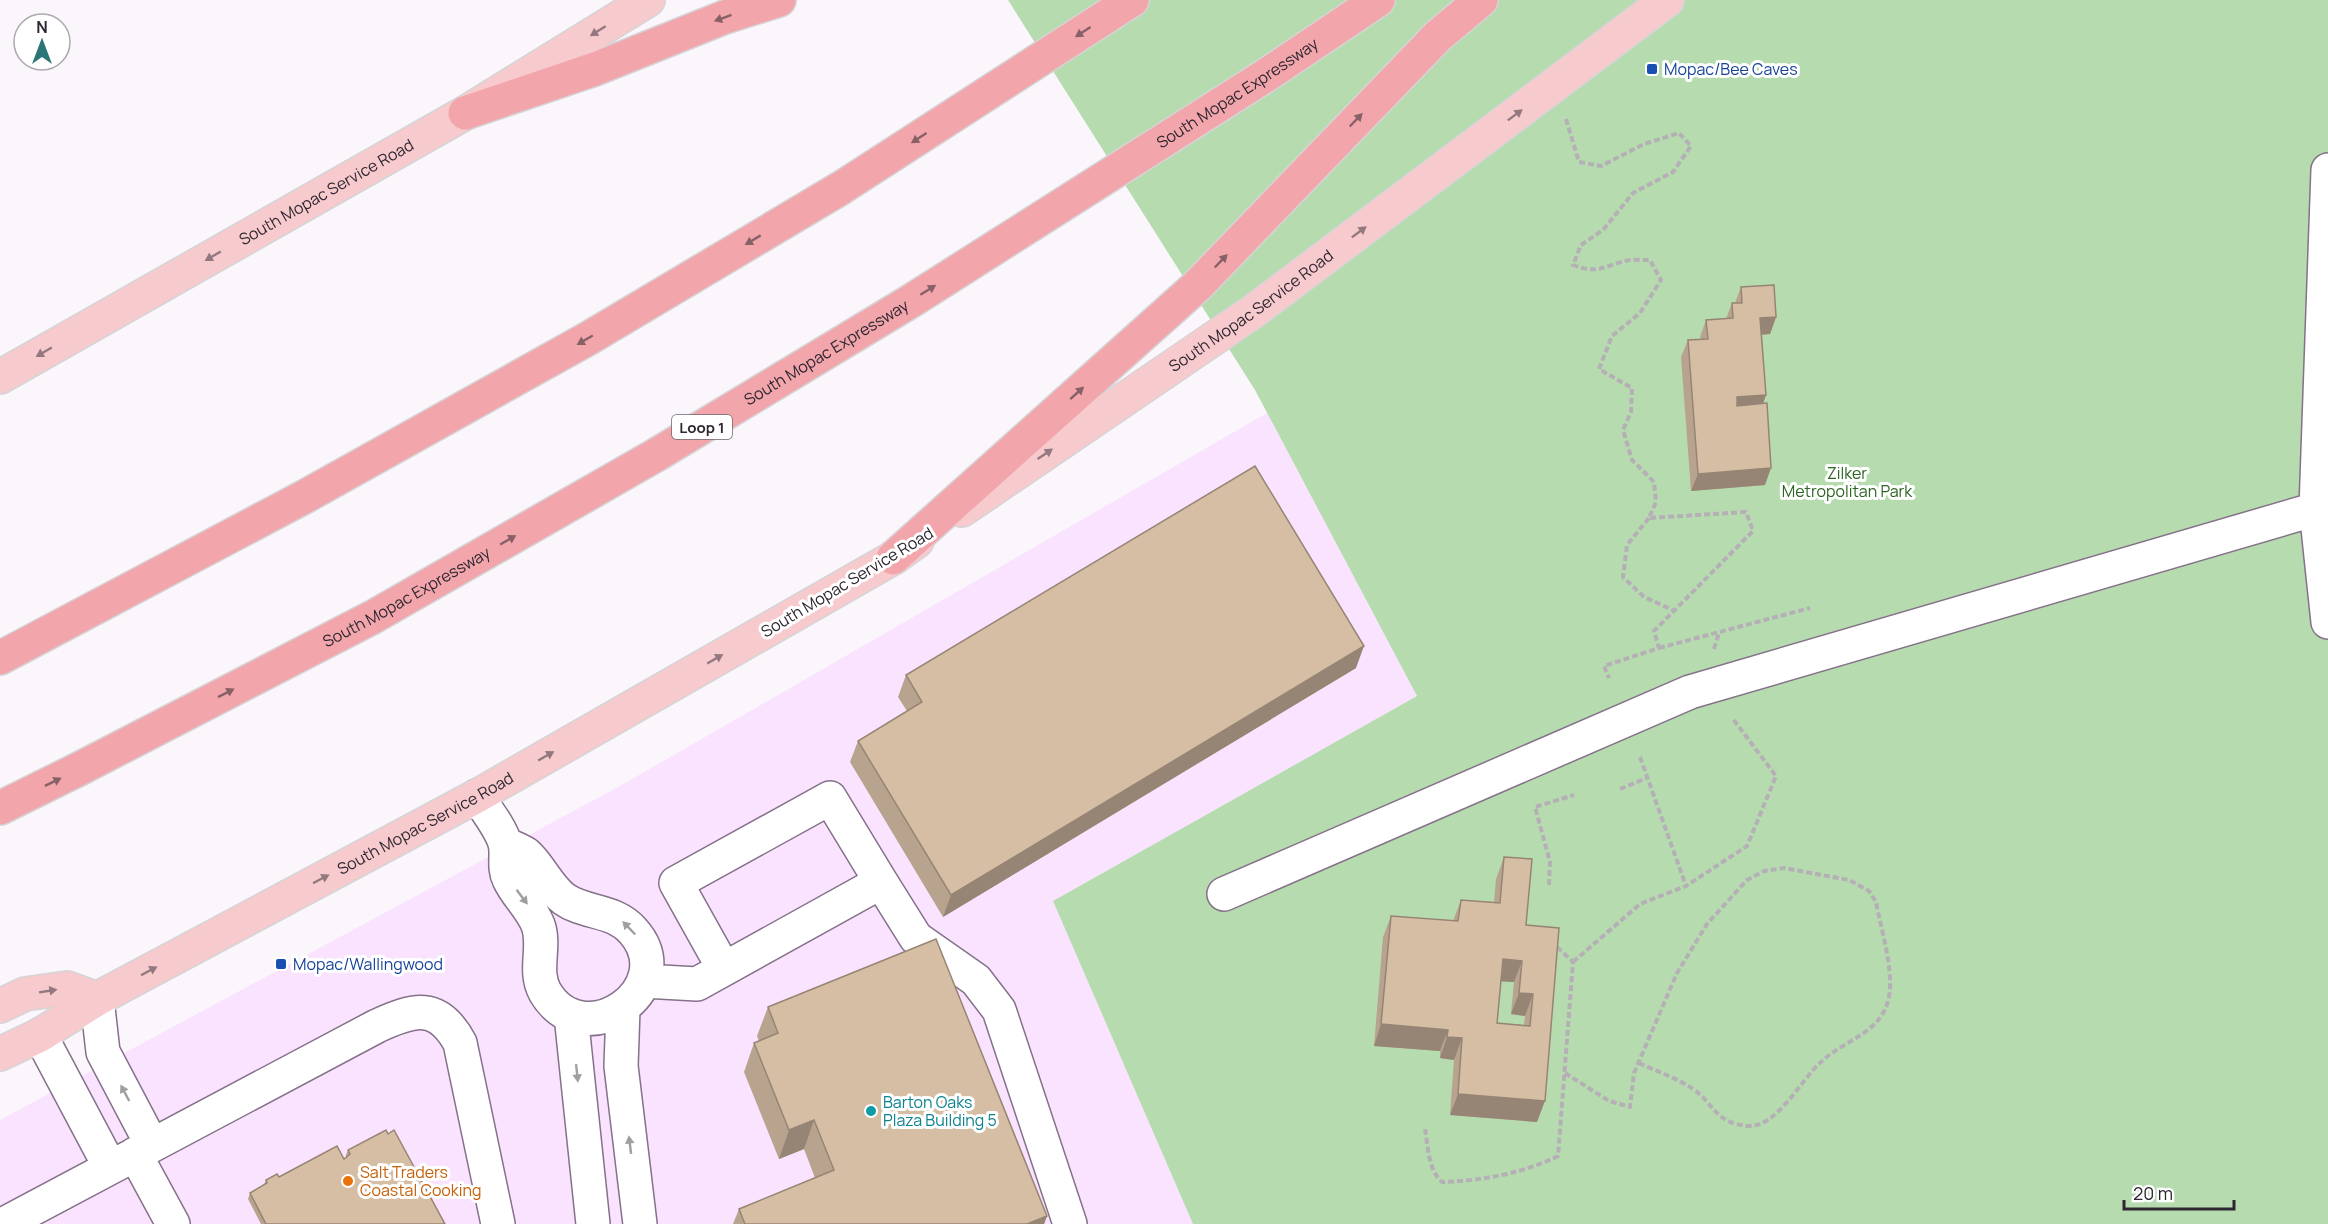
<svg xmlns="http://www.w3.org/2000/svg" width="2328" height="1224" viewBox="0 0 2328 1224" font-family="Manrope,sans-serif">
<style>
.built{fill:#f9e3fe}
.green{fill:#b6dbaf}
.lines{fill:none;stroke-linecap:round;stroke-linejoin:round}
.minor-casing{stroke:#85718a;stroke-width:36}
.major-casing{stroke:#d5d4d6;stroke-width:36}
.highway-casing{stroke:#d5d4d6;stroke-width:36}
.path{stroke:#b5afb6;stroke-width:4;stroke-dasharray:6 3;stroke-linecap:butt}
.minor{stroke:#fff;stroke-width:33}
.major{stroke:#f7cacd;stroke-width:33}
.highway{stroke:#f2a6ab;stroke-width:33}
.wall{fill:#b8a38e;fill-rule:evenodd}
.shaded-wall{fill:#968574}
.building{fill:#d6bea5;stroke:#968574;stroke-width:1.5;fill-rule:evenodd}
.oneway{fill:#876068}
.oneway2{fill:#93787f}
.oneway3{fill:#a19ea2}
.transit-dot{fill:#1a4fb4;stroke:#fff;stroke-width:2}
.culture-dot{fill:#0f9aa8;stroke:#fff;stroke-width:2}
.food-dot{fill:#e8710a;stroke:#fff;stroke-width:2}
.labels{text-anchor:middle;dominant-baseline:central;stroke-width:6;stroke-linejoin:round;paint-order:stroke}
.shield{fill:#fff;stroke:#6d686f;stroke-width:1.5}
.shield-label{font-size:15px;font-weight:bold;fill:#2f2731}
.transit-label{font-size:16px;fill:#164399;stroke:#fff;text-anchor:start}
.street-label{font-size:16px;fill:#2f2731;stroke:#fff}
.park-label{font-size:16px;fill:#2e6522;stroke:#fff}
.culture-label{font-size:16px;fill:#0d838f;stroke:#fff;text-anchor:start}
.food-label{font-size:16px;fill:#c56008;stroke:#fff;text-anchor:start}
</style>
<rect width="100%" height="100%" fill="#fbf6fc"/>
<path class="built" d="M1267 413 1417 696 1053 901 1193 1224H0V1120L620 786Z"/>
<path class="green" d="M1008 0H2328V1224H1193L1053 901 1417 696 1255 390Z"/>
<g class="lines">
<defs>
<path id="minor" d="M2328 170 2316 509 2328 622
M477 796C486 810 500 827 505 843 508 855 503 867 509 879 516 895 531 907 538 925 546 947 533 970 545 992 584 1058 683 987 633 931 614 909 585 914 564 899 547 886 540 866 526 854 520 850 512 847 505 844
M1224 894 1690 692 2316 509
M724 969 676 883 830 798 881 882
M644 981 697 984 881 882 916 938 976 980 999 1010 1070 1224
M97 999 103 1052 152 1145
M623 1009 621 1066 640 1224
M571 1015 593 1224
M40 1035 110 1167
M135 1154 173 1224
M4 1224 377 1026C414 1009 438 1002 460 1043L498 1224"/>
<g id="major">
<path id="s1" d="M0 377 465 113 648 0"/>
<path id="s2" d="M962 510 1254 311 1667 0"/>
<path d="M0 1006 25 994 67 988 97 999"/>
<path id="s3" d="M0 1054 40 1035 97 999 477 796 893 558 917 541"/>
</g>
<g id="highway">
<path d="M465 113 595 69 725 17 779 0"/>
<path d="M893 558 1197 286 1438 36 1481 0"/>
<path d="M0 658 306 496 589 338 841 188 1132 0"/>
<path id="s4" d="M0 808 79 769 373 617 656 455 911 301 1265 76 1378 0"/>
</g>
</defs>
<use href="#minor" class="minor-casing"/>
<use href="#major" class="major-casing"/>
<use href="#highway" class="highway-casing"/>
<path class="path" d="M1566 119 1579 162 1601 166 1644 144 1679 133 1691 146 1673 172 1633 193 1603 230 1581 245 1573 265C1597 274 1602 267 1625 261 1633 259 1642 260 1650 260L1661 280 1640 313 1612 336 1599 369 1632 388 1631 412 1623 430 1632 460 1654 482 1656 502 1649 518 1746 512 1753 531 1654 631 1659 648 1604 666 1609 678
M1649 518 1627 545 1623 577 1644 597 1673 610
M1659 648 1810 608
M1714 649 1719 633
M1640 757 1686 886
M1620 789 1647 778
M1549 885 1550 862 1535 807 1574 795
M1573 962 1640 904 1686 886 1747 846 1776 776 1733 719
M1565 1073 1609 1101 1630 1107 1634 1073 1677 973 1707 924 1747 880 1764 871 1784 868 1849 880 1869 891 1876 902C1881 929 1894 970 1889 997 1882 1033 1846 1039 1822 1061 1802 1078 1777 1128 1748 1126 1714 1123 1715 1104 1693 1089 1677 1078 1656 1071 1639 1063
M1425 1129C1428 1146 1428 1170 1442 1182 1481 1181 1524 1173 1558 1156L1573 962 1555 945"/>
<use href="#minor" class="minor"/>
<use href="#major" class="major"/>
<use href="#highway" class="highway"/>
</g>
<path class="wall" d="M1741 287 1776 317 1770 334 1762 335 1766 395 1763 404 1765 485 1691 491 1681 357 1688 340 1701 339 1700 337 1706 320 1726 319 1732 303H1735Z
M1356 668 943 917 850 762 858 741 907 711 898 697 906 675Z
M1504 857 1526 925 1559 928 1537 1122 1450 1115 1454 1060 1440 1058V1051L1374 1046 1383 937 1391 916 1453 921 1461 900 1494 902 1496 879ZM1501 981 1514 982 1511 1014 1525 1016 1524 1025 1497 1023Z
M768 1007 1047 1216 1044 1224H733L739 1209 815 1178 804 1149 779 1159 744 1072 754 1043 759 1041 757 1036Z
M348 1150 445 1224H261L248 1199 250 1193 264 1185 266 1180 344 1159 346 1157V1155Z"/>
<path class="shaded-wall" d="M1776 317 1770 334 1754 335 1760 318Z
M1766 395 1760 412 1731 414 1737 397Z
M1771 468 1765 485 1691 491 1698 474Z
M1364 646 1356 668 943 917 951 895Z
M1503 959 1522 961 1514 982 1495 981Z
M1519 993 1533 994 1525 1016 1511 1014Z
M1381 1024 1448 1030 1440 1051 1374 1046Z
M1447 1037 1462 1038 1454 1060 1440 1058Z
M1458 1094 1545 1101 1537 1122 1450 1115Z
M814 1120 804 1149 779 1159 789 1130Z
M1047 1216 1044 1224H1027Z"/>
<path class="building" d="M1774 285 1776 317 1760 318 1766 395 1737 397V406L1767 403 1771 468 1698 474 1688 340 1708 339 1706 320 1733 318 1732 303H1742L1741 287Z
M1255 466 1364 646 951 895 858 741 922 702 906 675Z
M1504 857 1532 859 1526 925 1559 928 1545 1101 1458 1094 1462 1038 1447 1037 1448 1030 1381 1024 1391 916 1458 921 1461 900 1500 903ZM1503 959 1522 961 1519 993 1533 994 1530 1026 1497 1023Z
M936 939 1047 1216 1027 1224H745L739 1209 834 1170 814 1120 789 1130 754 1043 778 1033 768 1007Z
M386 1130 388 1134 394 1130 445 1224H266L250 1193 267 1183 266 1180 277 1174 279 1177 337 1146 344 1159 350 1154 348 1150Z"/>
<defs><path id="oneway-solid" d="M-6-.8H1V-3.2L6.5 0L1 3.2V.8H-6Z" transform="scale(1.5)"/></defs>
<g class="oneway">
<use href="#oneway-solid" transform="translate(723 18) rotate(160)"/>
<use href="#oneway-solid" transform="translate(1083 32) rotate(147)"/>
<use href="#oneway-solid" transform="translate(1356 120) rotate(-46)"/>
<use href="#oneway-solid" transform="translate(919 138) rotate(147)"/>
<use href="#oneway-solid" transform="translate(753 240) rotate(149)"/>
<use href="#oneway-solid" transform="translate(1221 261) rotate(-46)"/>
<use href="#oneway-solid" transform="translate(928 290) rotate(-32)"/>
<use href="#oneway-solid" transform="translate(585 340) rotate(150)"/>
<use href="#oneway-solid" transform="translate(1077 393) rotate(-42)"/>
<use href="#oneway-solid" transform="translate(508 540) rotate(-30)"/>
<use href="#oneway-solid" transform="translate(226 693) rotate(-27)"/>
<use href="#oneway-solid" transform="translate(53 782) rotate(-26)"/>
</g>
<g class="oneway2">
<use href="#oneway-solid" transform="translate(598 31) rotate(148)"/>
<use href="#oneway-solid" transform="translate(1515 115) rotate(-37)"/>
<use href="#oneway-solid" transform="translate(1359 232) rotate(-37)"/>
<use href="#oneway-solid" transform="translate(213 256) rotate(150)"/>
<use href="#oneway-solid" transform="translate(44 352) rotate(150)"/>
<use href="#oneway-solid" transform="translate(1045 454) rotate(-34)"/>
<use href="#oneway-solid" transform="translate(715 659) rotate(-30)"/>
<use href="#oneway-solid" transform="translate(546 756) rotate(-30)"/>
<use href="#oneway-solid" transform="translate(321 879) rotate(-28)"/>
<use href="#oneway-solid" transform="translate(149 971) rotate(-28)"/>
<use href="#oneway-solid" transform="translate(48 991) rotate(-9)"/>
</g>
<g class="oneway3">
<use href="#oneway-solid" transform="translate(522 897) rotate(53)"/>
<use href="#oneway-solid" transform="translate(629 928) rotate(-134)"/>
<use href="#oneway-solid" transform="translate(577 1073) rotate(84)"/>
<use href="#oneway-solid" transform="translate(125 1093) rotate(-118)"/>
<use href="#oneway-solid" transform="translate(630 1145) rotate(-97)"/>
</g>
<g class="transit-dot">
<rect x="1646" y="63" width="12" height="12" rx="3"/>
<rect x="275" y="958" width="12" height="12" rx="3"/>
</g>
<circle class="culture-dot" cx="871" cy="1111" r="6"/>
<circle class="food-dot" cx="348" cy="1181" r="6"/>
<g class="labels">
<rect class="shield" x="672" y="415" width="60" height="24" rx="4.5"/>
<g class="shield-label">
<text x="702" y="427">Loop 1</text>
</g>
<g class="transit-label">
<text x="1664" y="69">Mopac/Bee Caves</text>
<text x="293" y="964">Mopac/Wallingwood</text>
</g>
<g class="street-label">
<text stroke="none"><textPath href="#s4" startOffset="1430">South Mopac Expressway</textPath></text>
<text stroke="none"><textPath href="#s1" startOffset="375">South Mopac Service Road</textPath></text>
<text stroke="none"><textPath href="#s2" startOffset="351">South Mopac Service Road</textPath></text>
<text stroke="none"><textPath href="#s4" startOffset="944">South Mopac Expressway</textPath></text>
<text transform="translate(847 582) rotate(-31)">South Mopac Service Road</text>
<text stroke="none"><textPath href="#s4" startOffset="458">South Mopac Expressway</textPath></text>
<text stroke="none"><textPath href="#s3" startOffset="484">South Mopac Service Road</textPath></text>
</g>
<g class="park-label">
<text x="1847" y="473">Zilker<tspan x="1847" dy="18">Metropolitan Park</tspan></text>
</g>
<g class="culture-label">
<text x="883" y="1102">Barton Oaks<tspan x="883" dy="18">Plaza Building 5</tspan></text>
</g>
<g class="food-label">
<text x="360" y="1172">Salt Traders<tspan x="360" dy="18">Coastal Cooking</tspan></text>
</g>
</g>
<g transform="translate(42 42)"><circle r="28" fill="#ffffff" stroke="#aca9ad" stroke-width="1.5"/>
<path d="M0-4.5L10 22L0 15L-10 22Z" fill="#2b7577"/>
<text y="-9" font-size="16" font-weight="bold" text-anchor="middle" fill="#2f2731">N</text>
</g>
<path d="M2124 1200v9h110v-9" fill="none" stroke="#2f2731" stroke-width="3"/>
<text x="2133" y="1200" font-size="18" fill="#2f2731" stroke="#ffffff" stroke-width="4.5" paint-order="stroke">20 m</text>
</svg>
